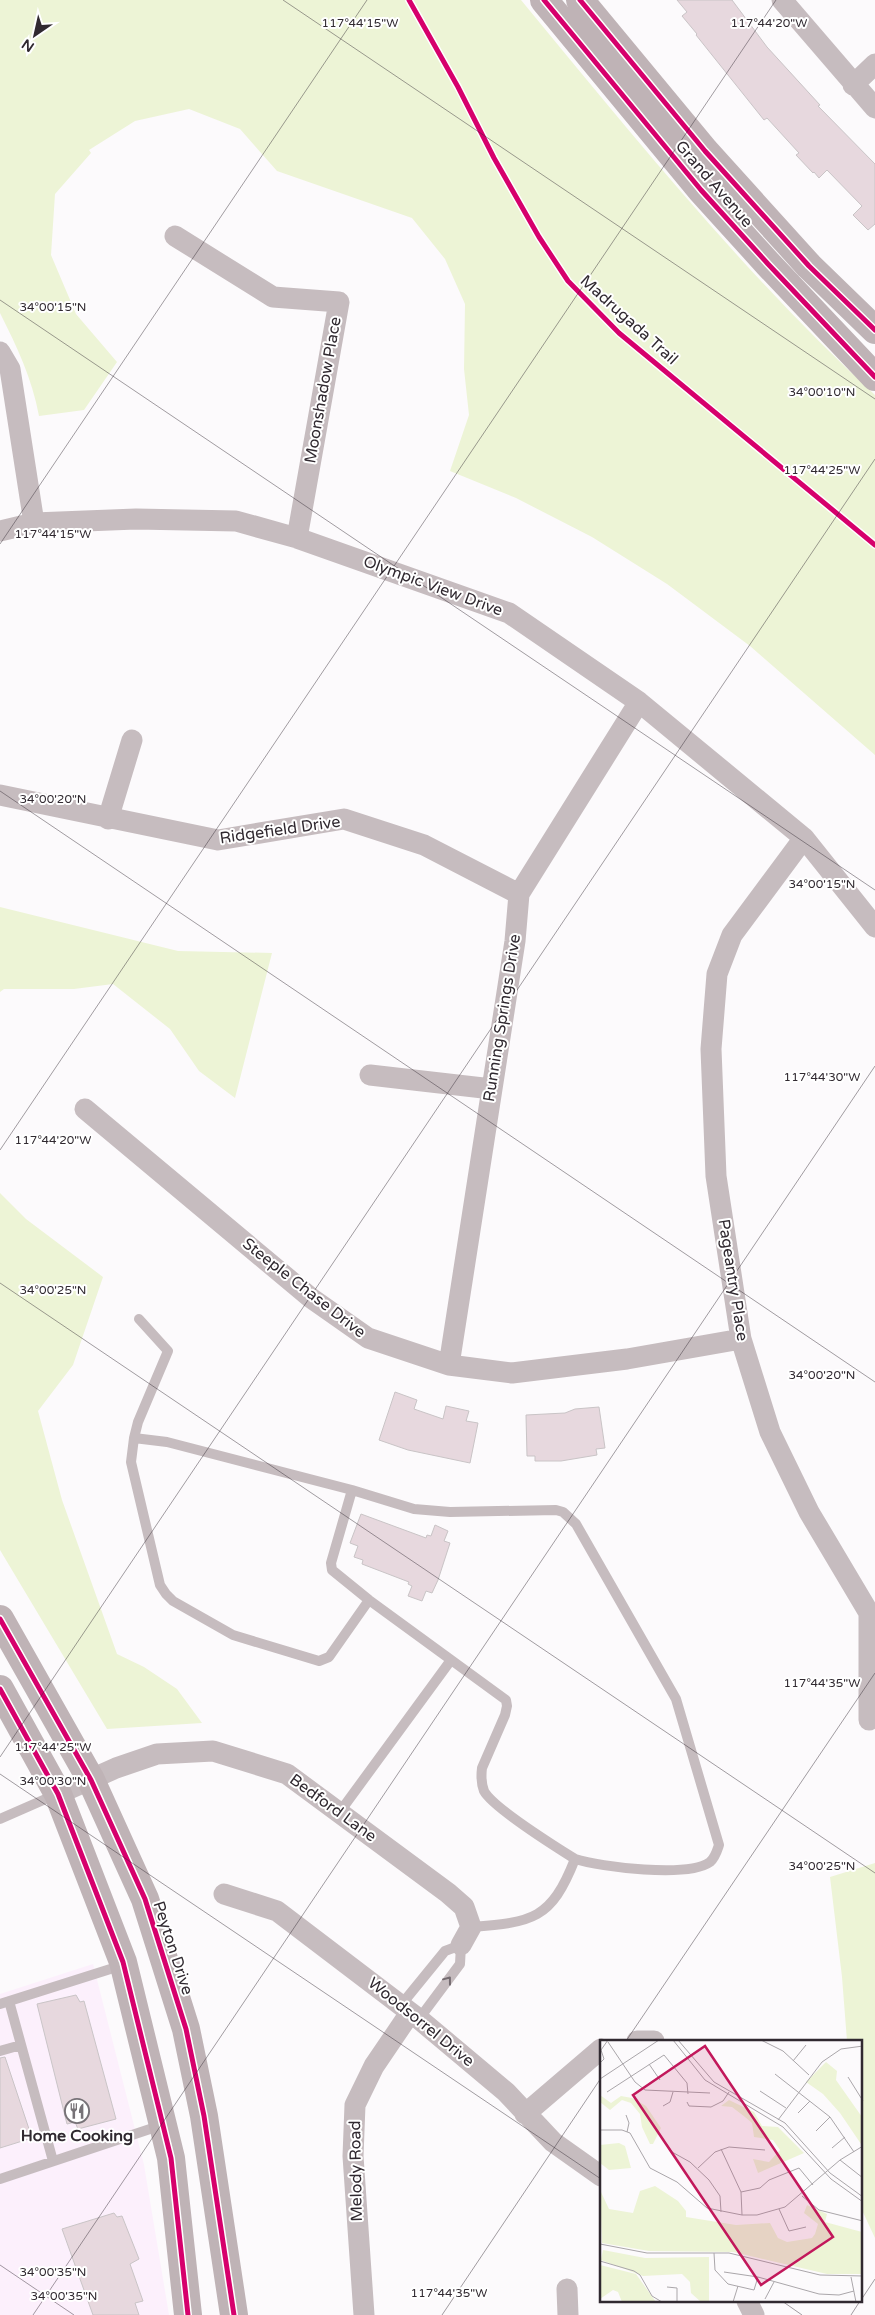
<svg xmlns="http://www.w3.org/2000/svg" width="875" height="2315" viewBox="0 0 875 2315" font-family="'Varela Round',sans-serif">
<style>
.built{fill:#fcf0fc}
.green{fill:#edf4d6}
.building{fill:#e7d8de;stroke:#c9c4c6}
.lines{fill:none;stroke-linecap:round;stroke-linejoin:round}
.lane{stroke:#c6bcbf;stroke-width:10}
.street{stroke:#c6bcbf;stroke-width:21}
.primary{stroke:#bfb3b6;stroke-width:28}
.cycleway-casing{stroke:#fff;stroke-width:8}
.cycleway{stroke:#d6006c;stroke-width:5}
.oneway{stroke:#746b70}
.ticks{fill:none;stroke:#302930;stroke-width:1;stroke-opacity:0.45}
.labels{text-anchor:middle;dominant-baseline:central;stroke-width:4;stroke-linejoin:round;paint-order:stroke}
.street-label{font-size:16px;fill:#302930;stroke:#fff}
.poi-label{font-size:16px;font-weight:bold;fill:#302930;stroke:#fff}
.inset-road{fill:none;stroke:#aaa6aa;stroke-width:1}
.view{fill:#c2185b;fill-opacity:0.15;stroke:#c2185b;stroke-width:2.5}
.inset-edge{fill:none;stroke:#302930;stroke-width:2.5}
.ticks-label{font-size:12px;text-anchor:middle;fill:#302930;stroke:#fff;stroke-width:4;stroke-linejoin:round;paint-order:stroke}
</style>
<rect width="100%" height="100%" fill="#fcfafc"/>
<path class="built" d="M93 1964 144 2165 169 2315H0V1994Z"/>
<path class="green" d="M0 0H521C634 137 744 274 875 395V755L750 646 667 584 592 537 516 498 450 471 469 415 464 369 465 304 445 259 412 218 277 171 240 129 189 109 135 121 89 150 91 153 55 194 51 255 76 314 117 362 84 410 39 416C32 378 17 347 0 313Z
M0 907 178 951 272 953 235 1098 199 1071 170 1029 113 984 74 989H4L0 992Z
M0 1193 26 1219 103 1277 73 1365 38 1411 62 1500 117 1654 144 1667 177 1689 202 1723 107 1729 0 1550Z
M875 1863V2238L861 2208V2041H847L842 1977 830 1877Z"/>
<path class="building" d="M677 0H732L767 47 820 105 818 106 875 164V224L868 230 853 215 862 206 827 170 819 178 814 172 813 173 796 155 799 153 767 118 764 120 696 35 697 34 682 16 687 12Z
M395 1392 417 1400 414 1409 443 1419 446 1406 469 1411 466 1421 478 1423 470 1463 408 1450 379 1440Z
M599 1407 605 1448 596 1449 597 1455 561 1461H535V1456H527L526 1415 565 1413 575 1409Z
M361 1514 426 1538 427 1535 431 1536 435 1525 448 1531 444 1541 450 1543 438 1580 432 1593 426 1591 422 1601 408 1596 412 1586 408 1584 409 1582 362 1564 363 1560 354 1557 358 1546 350 1543Z
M76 1995 80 2002 84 2001 116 2119 78 2129 75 2122 67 2124 37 2004Z
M5 2057 32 2138 0 2148V2058Z
M114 2213 117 2217 122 2216 139 2259 130 2264 143 2301 135 2303 139 2315H93L62 2229Z"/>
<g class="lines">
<path class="lane" d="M134 1438 138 1422 168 1351 139 1319
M352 1490 167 1442 134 1438 131 1462 160 1585 166 1594 173 1601 233 1635 319 1661 329 1657 369 1600
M339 1813 451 1660
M0 1819 57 1794
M471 1927C533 1922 551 1920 575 1859 556 1847 493 1808 484 1791 481 1783 481 1776 482 1768L505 1715 507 1706 506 1700 369 1600 332 1570 331 1563 352 1490 414 1509 450 1512 556 1510 563 1512 576 1524 676 1699 719 1845C717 1851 715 1858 710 1862 688 1878 601 1867 575 1859
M9 2001 53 2161
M0 2004 123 1965
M401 2005 445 1951 461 1945 460 1964 419 2019
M0 2051 21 2045
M0 2179 162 2125"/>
<path class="street" d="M782 0 875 108
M853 85 875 64
M175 236 273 297 339 302 297 538
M0 352 10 369 34 523
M0 531 34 523 136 519 236 521 297 538 509 613 639 702 804 838 875 927
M0 795 218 840 344 819 424 845 519 894
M108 819 132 740
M804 838 732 935 717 974 711 1049 716 1176 741 1339 770 1432 809 1512 869 1613V1720
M370 1075 492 1089
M85 1109 311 1298 368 1338 449 1365 512 1373 627 1359 741 1339
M449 1365 515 941 519 894 639 702
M58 1794 116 1768 157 1754 213 1751 287 1774 448 1893 464 1907 471 1927 461 1945
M224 1894 277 1911 419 2019 506 2092 553 2142 601 2176
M637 2041H654
M525 2114 601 2049
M567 2289 568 2315
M747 2301 754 2315
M364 2315 353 2156 355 2105 374 2066 410 2013"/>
<path class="primary" d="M544 0 701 190 768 264 875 377
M580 0 705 151 809 266 875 330
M0 1619 91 1780 145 1899 186 2029 204 2116 234 2315
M0 1689 58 1794 123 1962 171 2158 188 2315"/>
<defs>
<path id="cycleway" d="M409 0 458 87 494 158 539 237 568 281 619 333 875 545
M544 0 701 190 768 264 875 377
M580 0 705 151 809 266 875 330
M0 1619 91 1780 145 1899 186 2029 204 2116 234 2315
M0 1689 58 1794 123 1962 171 2158 188 2315"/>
</defs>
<use href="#cycleway" class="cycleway-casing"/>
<use href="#cycleway" class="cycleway"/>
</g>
<defs><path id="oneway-chevron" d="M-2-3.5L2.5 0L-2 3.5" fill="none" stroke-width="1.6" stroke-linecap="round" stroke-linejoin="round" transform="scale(1.25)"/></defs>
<use class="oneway" href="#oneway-chevron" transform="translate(448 1980) rotate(-53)"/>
<path class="ticks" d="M283 0 875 399M0 300 875 890M0 544 367 0M0 791 875 1382M0 1150 776 0M0 1283 875 1873M0 1757 875 459M0 1774 601 2179M626 2041 875 1673M0 2265 74 2315M861 2300 875 2279M782 2301 802 2315M33 2315 875 1066M442 2315 601 2078M851 2315 860 2301"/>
<defs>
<symbol id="restaurant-ring" viewBox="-11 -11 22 22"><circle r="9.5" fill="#fff" stroke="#777277" stroke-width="1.5"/><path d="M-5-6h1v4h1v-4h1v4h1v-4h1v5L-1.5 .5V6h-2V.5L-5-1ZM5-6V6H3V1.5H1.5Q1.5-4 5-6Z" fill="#777277"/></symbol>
</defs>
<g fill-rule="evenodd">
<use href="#restaurant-ring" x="63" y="2097" width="28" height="28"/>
</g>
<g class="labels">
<g class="street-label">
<text transform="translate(714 184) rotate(49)">Grand Avenue</text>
<text transform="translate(629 320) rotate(42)">Madrugada Trail</text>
<text transform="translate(323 390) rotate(-80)">Moonshadow Place</text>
<text transform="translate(433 586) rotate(20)">Olympic View Drive</text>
<text transform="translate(280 830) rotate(-8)">Ridgefield Drive</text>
<text transform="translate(502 1018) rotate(-81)">Running Springs Drive</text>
<text transform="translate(733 1280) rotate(81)">Pageantry Place</text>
<text transform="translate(304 1288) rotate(38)">Steeple Chase Drive</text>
<text transform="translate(333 1808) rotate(36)">Bedford Lane</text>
<text transform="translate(173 1948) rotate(72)">Peyton Drive</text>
<text transform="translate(421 2022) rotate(39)">Woodsorrel Drive</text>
<text transform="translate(356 2171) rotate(-91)">Melody Road</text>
</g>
<g class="poi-label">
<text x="77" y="2136">Home Cooking</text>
</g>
</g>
<g transform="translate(600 2040)">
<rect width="262" height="262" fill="#fcfafc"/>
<path d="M226 22 237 31 236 40 262 77 261 104 240 73 223 54 206 42ZM0 55 11 63 21 56 32 58 46 66 61 88 53 104H50L42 87 40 74 31 63 22 60 10 70 0 62ZM129 60 154 72 162 86 178 87 204 113 158 133 153 119 169 122 180 110 173 100 154 97 152 83 145 77 132 67 121 66ZM19 103 25 106 31 128 9 130 0 123V105ZM55 146 78 161 86 171V177L136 185 170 183 178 198 187 202 212 198 215 194 218 184 204 173 207 165 227 174 225 182 262 192V234H227L133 212 49 211 2 203 0 150 9 169 33 173 40 151ZM3 210 45 218 109 217V262H101L91 253 90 242 82 234 43 236 1 220ZM0 225 36 234 56 262H22L18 252 13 250 0 259Z" fill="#edf4d6"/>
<path class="inset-road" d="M73 0 105 40 183 87 231 139 263 162M78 0 114 42 185 83 230 133 263 157M161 0 183 11 209 35M8 2 35 42 45 50 110 53M193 21 206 5M0 23 4 19 1 10 8 0M49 24 60 40M175 34 230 77 254 112M248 37 263 61M0 39 59 0M160 51 186 68M7 52 64 15 87 43 88 54M87 62 89 66 111 67 123 61 129 52M63 66 70 62 73 52M198 73 210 61M26 75 29 83 27 92M178 80 222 22 241 9 263 6M0 90H22L30 93 50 128 77 142 107 168 142 175H157L185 167 240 120 263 106M216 91 230 77M66 103 72 112 90 122 109 140 120 156 121 172M232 108 245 97M121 109 141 152 142 175M240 120 263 138M98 128 115 112 129 107 165 110M141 152 160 148 169 140 199 128 213 145M202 156 219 170 263 181M179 169 189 191 206 187M0 204 47 213H129L220 235 263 236M114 213 115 230 128 244 154 250 158 237M0 221 34 231 40 235 52 256 62 262M124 232 158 237 219 254 239 255 254 251M251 237 256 262M67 247 77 248V262M165 259 174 242M133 262 138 246"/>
<path class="view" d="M105 6 233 197 161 245 33 55Z"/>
<rect width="262" height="262" class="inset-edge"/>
</g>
<g class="ticks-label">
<text x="360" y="27">117°44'15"W</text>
<text x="769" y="27">117°44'20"W</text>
<text x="53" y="311">34°00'15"N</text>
<text x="822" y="396">34°00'10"N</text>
<text x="822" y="474">117°44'25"W</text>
<text x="53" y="538">117°44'15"W</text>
<text x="53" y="803">34°00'20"N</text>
<text x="822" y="888">34°00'15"N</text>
<text x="822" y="1081">117°44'30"W</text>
<text x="53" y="1144">117°44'20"W</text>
<text x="53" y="1294">34°00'25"N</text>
<text x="822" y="1379">34°00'20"N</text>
<text x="822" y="1687">117°44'35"W</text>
<text x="53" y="1751">117°44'25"W</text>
<text x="53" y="1785">34°00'30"N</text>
<text x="822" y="1870">34°00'25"N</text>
<text x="53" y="2276">34°00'35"N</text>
<text x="449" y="2297">117°44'35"W</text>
<text x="64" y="2300">34°00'35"N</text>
</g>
<g transform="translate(35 35) rotate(214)" stroke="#ffffff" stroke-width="4" paint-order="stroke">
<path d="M0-4L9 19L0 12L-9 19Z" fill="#302930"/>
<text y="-8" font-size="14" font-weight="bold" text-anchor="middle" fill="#302930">N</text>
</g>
</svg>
